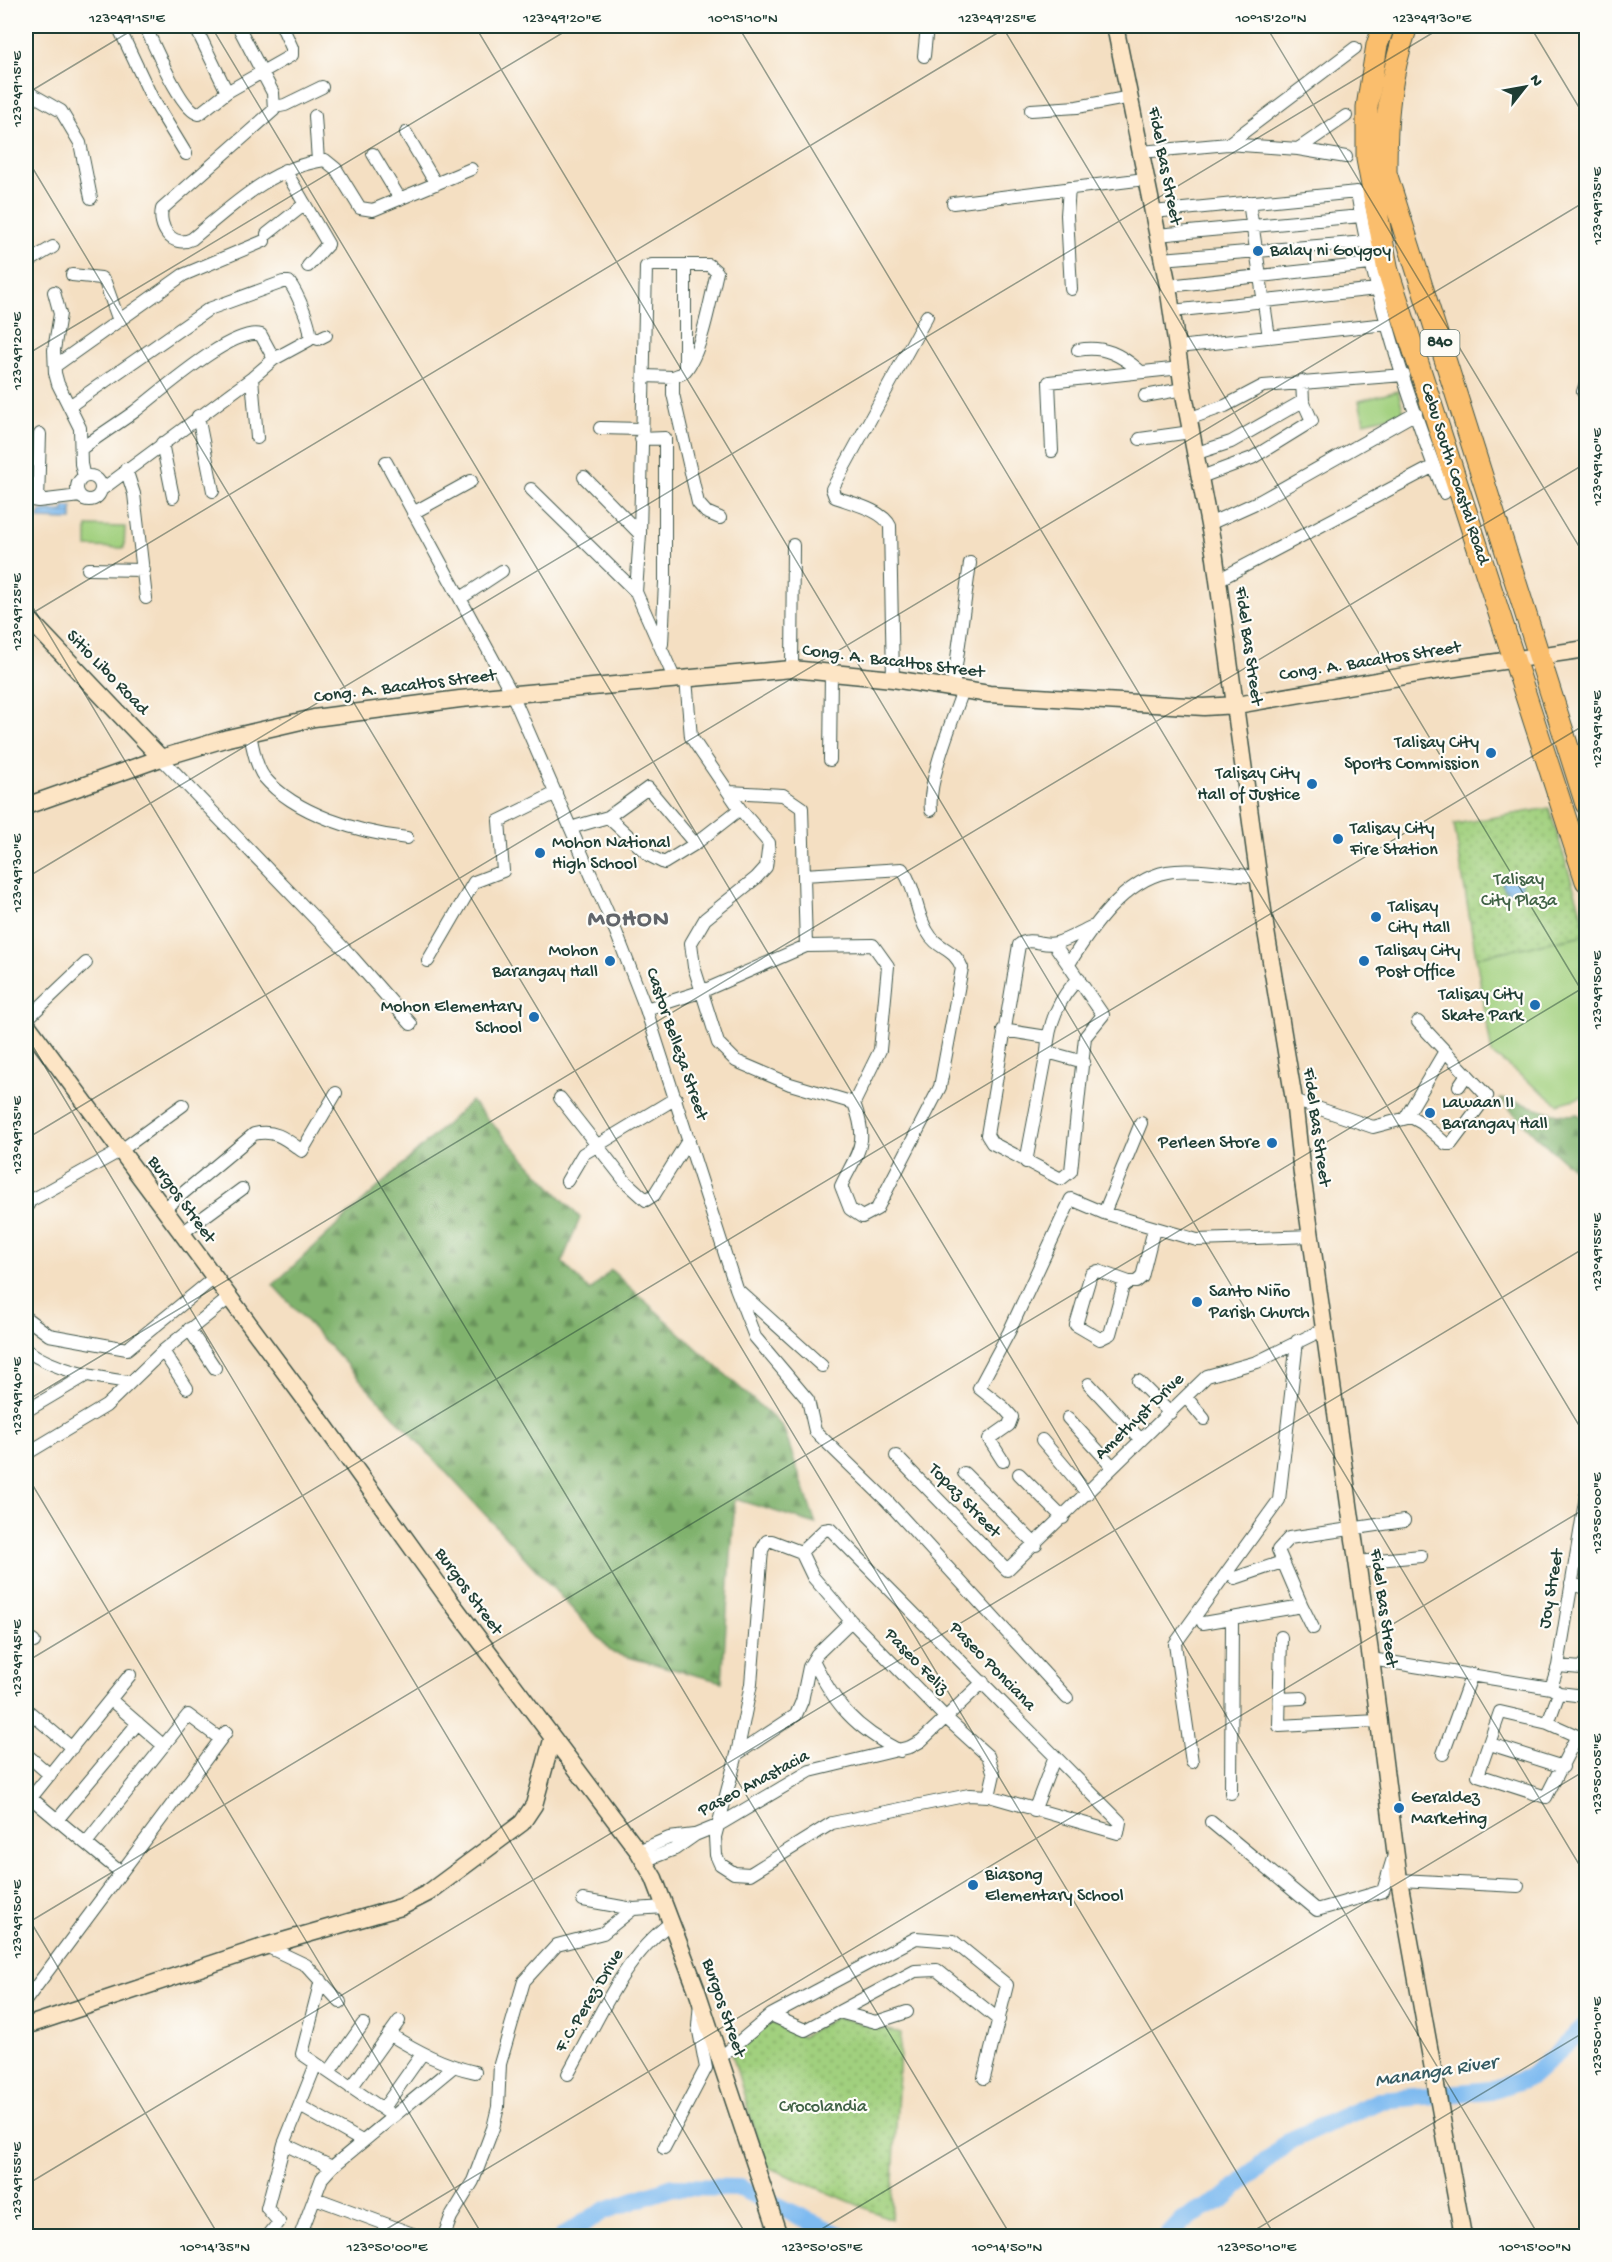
<svg xmlns="http://www.w3.org/2000/svg" width="1612" height="2262" viewBox="0 0 1612 2262" font-family="'Gochi Hand',sans-serif">
<style>
.grass{fill:url(#grass-dots);stroke:#608659;stroke-width:1.5}
.forest{fill:url(#forest-firs);stroke:#507850;stroke-width:1.5}
.pitch{fill:#a1d07e;stroke:#608659;stroke-width:1.5}
.water{fill:url(#water-rules);stroke:#4e7c92;stroke-width:1.5}
.lines{fill:none;stroke-linecap:round;stroke-linejoin:round}
.river{stroke:#7dbaf0;stroke-width:18}
.street-casing{stroke:#3f5549;stroke-width:14}
.secondary-casing{stroke:#3f5549;stroke-width:19}
.highway-casing{stroke:#3f5549;stroke-width:23}
.street{stroke:#fff;stroke-width:12}
.secondary{stroke:#fde5c5;stroke-width:16}
.highway{stroke:#fabe6d;stroke-width:21}
.ticks{fill:none;stroke:#1f3d34;stroke-width:1.5;stroke-opacity:0.45}
.poi-dot{fill:#1f6fb2;stroke:#fdfcf7;stroke-width:2}
.labels{text-anchor:middle;dominant-baseline:central;stroke-width:4.5;stroke-linejoin:round;paint-order:stroke}
.shield{fill:#fdfcf7;stroke:#62766e;stroke-width:1.5}
.shield-label{font-size:16px;font-weight:bold;fill:#1f3d34}
.street-label{font-size:18px;fill:#1f3d34;stroke:#fdfcf7}
.poi-label{font-size:18px;fill:#1f3d34;stroke:#fdfcf7;text-anchor:start}
.park-label{font-size:18px;fill:#406246;stroke:#fdfcf7}
.water-label{font-size:20px;font-style:italic;fill:#365c63;stroke:#fdfcf7}
.district-label{font-size:24px;font-weight:bold;letter-spacing:1.5px;fill:#62666b;stroke:#fdfcf7}
.neatline{fill:none;stroke:#1f3d34;stroke-width:2}
.ticks-label{font-size:15px;text-anchor:middle;fill:#1f3d34}
</style>
<defs>
<pattern id="grass-dots" width="8" height="8" patternUnits="userSpaceOnUse" patternTransform="scale(1.5)"><rect width="8" height="8" fill="#a1d07e"/><path d="M2 2h.1M6 6h.1" fill="none" stroke="#83aa68" stroke-width="1.8" stroke-linecap="round"/></pattern>
<pattern id="forest-firs" width="22" height="20" patternUnits="userSpaceOnUse" patternTransform="scale(1.5)"><rect width="22" height="20" fill="#80b26d"/><path d="M5 1l3.5 6h-7zM16 11l3.5 6h-7z" fill="#68925a"/></pattern>
<pattern id="water-rules" width="6" height="5" patternUnits="userSpaceOnUse" patternTransform="scale(1.5)"><rect width="6" height="5" fill="#7dbaf0"/><path d="M0 2.5h6" fill="none" stroke="#6698c3"/></pattern>
</defs>
<rect width="100%" height="100%" fill="#fdfcf7"/>
<filter id="ink" filterUnits="userSpaceOnUse"><feTurbulence type="fractalNoise" baseFrequency=".0167" numOctaves="2"/><feDisplacementMap in="SourceGraphic" scale="12" xChannelSelector="R" yChannelSelector="G"/><feConvolveMatrix kernelMatrix="1 2 1 2 8 2 1 2 1" color-interpolation-filters="sRGB"/></filter>
<filter id="wash" filterUnits="userSpaceOnUse"><feTurbulence type="fractalNoise" baseFrequency=".008" numOctaves="4" result="noise"/><feDisplacementMap in="SourceGraphic" scale="24" xChannelSelector="R" yChannelSelector="G"/><feGaussianBlur stdDeviation="1.35" result="paint"/><feColorMatrix in="noise" values="0 0 0 0 0 0 0 0 0 0 0 0 0 0 0 0 0 1.4 0 .05"/><feComposite in="paint" operator="in"/></filter>
<g filter="url(#wash)">
<rect width="100%" height="100%" fill="#f4dfc2"/>
<path class="grass" d="M1549 808 1586 927V935L1476 957 1454 824Z
M835 2017 901 2033 891 2219 765 2166 732 2054 770 2022 802 2037Z"/>
<path class="forest" d="M1500 1099C1527 1101 1553 1119 1578 1114L1586 1123V1180L1537 1137Z
M471 1101 580 1218 562 1262 590 1291 611 1270 783 1427 816 1524 735 1499 722 1682 613 1653 273 1285Z"/>
<path class="pitch" d="M1398 391 1404 413 1364 422 1359 401Z
M87 526 125 527 124 548 87 547Z
M1586 935V1096L1558 1104 1492 1054 1476 957Z"/>
<path class="water" d="M64 507H72V520L38 519 41 511H64Z
M1502 883a10 10 0 1 1 20 0a10 10 0 1 1-20 0Z"/>
<g class="lines">
<path class="river" d="M563 2236 603 2211 673 2187 740 2188 841 2236
M1168 2236 1183 2220 1224 2198 1289 2141 1381 2100 1491 2090 1531 2077 1586 2026"/>
</g>
</g>
<g filter="url(#ink)">
<g class="lines">
<defs>
<path id="street" d="M118 26 152 98 186 154
M145 26C153 42 181 112 199 114L227 92 292 55V48L282 26
M195 26 227 92
M238 26 273 93 274 110 162 209C158 226 171 249 192 239 232 206 271 167 325 160L336 169 360 208 373 210 471 169
M924 56 927 26
M26 91 61 111 80 143 91 198
M275 107 285 105 322 87
M1031 110 1077 107 1131 97
M315 116 318 161
M406 133 436 184
M1228 144 1355 48
M1298 149 1346 116
M1141 152 1228 144 1298 149 1346 157
M373 154 400 199
M285 170 328 244 308 266
M1069 188 1067 215 1071 289
M1249 202 1269 337
M953 203 1145 179
M1153 212 1357 192C1374 295 1407 395 1444 493
M267 234 305 204
M1157 235 1361 216
M1162 259 1365 242
M26 263 53 247
M72 275 101 278 105 282 119 321
M1168 286 1370 264
M54 292 60 314 54 350 55 373 58 384 80 428 81 464 84 477
M1172 311 1377 289
M312 336 318 339 326 335
M1178 347 1386 324
M1078 350C1104 345 1121 355 1140 371
M55 366 183 275 264 241
M685 369V265
M644 376 673 377
M252 378 257 438
M1583 392 1586 383
M1145 396 1183 389
M71 405 209 309 283 282H289C296 291 315 331 309 340L274 359 252 378 101 490
M198 416 213 491
M1188 419 1225 406 1263 386 1404 375
M600 428 641 429
M641 439 665 438V582L662 644
M1140 439 1191 432
M162 443 173 497
M81 449C98 436 116 425 134 412 158 394 233 326 261 335L274 359
M1052 451 1049 382 1181 368
M1197 453 1231 442 1303 401 1302 381
M386 462 512 694 616 932 646 1009 736 1288 755 1337 808 1400 815 1431 887 1501 1067 1698
M126 469 134 494 146 598
M77 488a12 12 0 1 1 24 0a12 12 0 1 1-24 0Z
M584 477 640 534
M1201 477 1252 458 1312 421 1303 401
M531 489 636 592
M26 499 38 501 80 496
M38 501 40 434
M413 513 471 481
M1209 524 1260 501 1416 413
M88 569 144 570
M1218 580 1434 466
M461 598 502 571
M792 669 793 545
M686 679 691 737 740 809 769 843 766 867 756 878 705 919 691 943 694 967 718 1043 736 1061 790 1084 854 1103
M893 679 890 526C883 510 851 503 835 497L832 489 927 316
M675 680 636 592 640 534 646 267 652 265H709L717 272C711 296 702 352 685 371 683 374 677 375 673 377V394L698 503 706 512 720 518
M953 688 970 563
M250 733C252 745 256 767 264 777 295 814 360 833 407 838
M161 758 352 957 411 1024
M830 760 831 671
M729 792 783 795 802 808 806 946
M931 810C927 782 953 719 963 690
M608 817 650 856 664 863 695 844 740 809
M577 826 608 817 648 788 695 844
M1054 944 1103 1015 1085 1037 1071 1171 1061 1179 992 1143 987 1135 1019 945C1030 936 1044 947 1056 943 1068 940 1080 932 1091 927
M428 961 474 882 503 871 499 821 556 793
M1069 964C1090 930 1124 880 1167 872 1192 867 1232 875 1259 877
M646 1009 703 991 806 946 873 945 888 966 880 1050 854 1103C869 1144 859 1149 841 1186L850 1209 862 1217 877 1209 940 1087 962 968C953 946 938 951 927 931 915 911 917 890 902 869L804 875
M26 1020 86 963
M1003 1030 1047 1037
M1047 1052 1084 1062
M1459 1086 1467 1074
M560 1098 625 1181 646 1200 654 1195 689 1139
M1294 1100 1373 1127 1411 1117 1422 1123 1446 1144H1451L1487 1096 1418 1022
M1406 1117 1445 1051
M1026 1162 1047 1052C1048 1026 1059 996 1079 979
M567 1181 583 1154 676 1098
M26 1208 30 1201 120 1151 183 1105
M164 1209 254 1134C275 1129 286 1139 302 1151L336 1093
M1104 1213 1141 1123
M182 1233 242 1189
M1129 1282 1098 1271 1091 1274 1076 1325 1100 1339 1110 1334 1123 1287 1129 1282H1136L1142 1277 1154 1229
M739 1291 822 1366
M26 1318 49 1335 127 1349 214 1278
M189 1329 215 1368
M26 1350C56 1371 93 1377 128 1382
M163 1351 187 1388
M1138 1381 1170 1413
M1089 1384 1141 1440
M1186 1397 1204 1419
M26 1411 85 1376
M1068 1418 1113 1467
M1042 1440 1088 1494
M26 1454 106 1406 163 1351 229 1298
M896 1456 1007 1570 1207 1376 1257 1362 1324 1329
M1003 1461 989 1439 1009 1425 1012 1417 1003 1407 979 1388 1009 1332 1071 1199 1104 1213 1197 1240 1312 1236
M964 1473 1036 1545
M1019 1474 1063 1518
M830 1529 1120 1822 1118 1833 989 1796 969 1795 832 1823 750 1874 734 1873 720 1864 716 1855 715 1837 737 1754 751 1684 762 1550 767 1541H772L801 1552 824 1530Z
M801 1552 813 1577 851 1621 945 1717 988 1756 994 1774 989 1796
M1357 1562 1421 1556
M1235 1578 1282 1562
M1571 1584 1586 1588
M1302 1606 1313 1628
M1203 1623 1302 1606 1278 1550 1289 1538 1404 1521
M26 1636 34 1642
M1281 1637 1279 1726 1378 1721
M1371 1659 1551 1688 1559 1693 1584 1696 1586 1701
M813 1660C835 1705 855 1728 900 1751
M1558 1666 1581 1668 1586 1661
M1551 1688 1558 1666 1586 1496
M1280 1699 1302 1698
M111 1700 164 1746
M26 1709 72 1748
M1500 1712 1548 1723 1577 1736 1546 1797 1478 1775Z
M1548 1723 1559 1693
M1490 1744 1563 1767
M26 1754 50 1775
M737 1754 796 1715 802 1701 809 1667 817 1654 851 1621
M1443 1754 1472 1674
M1192 1762 1175 1644 1279 1500 1297 1341
M1231 1793 1232 1618
M31 1798 120 1872
M26 1804 130 1675
M1034 1811 1055 1756
M57 1820 138 1723
M1211 1822 1317 1910 1383 1891 1394 1855
M86 1843 188 1715 219 1738
M638 1851 669 1838 694 1835
M644 1861 675 1849 695 1835 717 1826 810 1771 910 1747 921 1741 983 1682
M1399 1880 1518 1886
M583 1900 633 1909 666 1907
M266 1946 306 1965 340 2002
M321 1980 302 2054 393 2116
M26 2000 226 1732
M839 2012 876 2022 907 2012
M771 2015 805 2030 915 1971 937 1970 999 2020
M389 2034C417 2051 443 2065 475 2072
M720 2058 771 2015 916 1938 953 1941 1007 1985 984 2078
M329 2072 363 2024
M568 2074C597 2023 622 1958 671 1923
M351 2088 399 2021
M300 2106 362 2141
M383 2109 422 2054
M284 2144 332 2167
M664 2148 706 2068 698 2026 700 2002
M315 2198 418 2236
M268 2236 279 2222 267 2208 284 2144 316 2064
M300 2236 322 2178 332 2167 453 2067
M444 2236 451 2217 473 2181 493 2128 498 2107 500 2064 524 1981 557 1945 603 1933 633 1909"/>
<path id="secondary" d="M1115 26 1168 286 1183 389 1214 551 1265 925 1294 1100 1302 1174 1371 1659 1399 1880 1463 2236
M26 616 161 758
M26 806 161 758 228 738 314 718 460 699 792 669 893 679 989 694 1204 707 1237 705 1428 672 1586 649
M26 1023 324 1425 448 1598 638 1851 654 1878 696 1988 779 2236
M26 2026 266 1946 401 1907 428 1893 522 1823 534 1805 552 1740"/>
<path id="highway" d="M1384 26 1377 45 1367 107V159L1388 271 1586 881
M1407 26C1389 78 1386 118 1386 173L1586 804"/>
</defs>
<use href="#street" class="street-casing"/>
<use href="#secondary" class="secondary-casing"/>
<use href="#highway" class="highway-casing"/>
<use href="#street" class="street"/>
<use href="#secondary" class="secondary"/>
<use href="#highway" class="highway"/>
</g>
</g>
<path class="ticks" d="M211 26 1539 2236M475 26 1586 1876M738 26 1586 1437M1002 26 1586 998M1266 26 1586 558M1530 26 1586 119M26 94 139 26M26 157 1275 2236M26 355 574 26M26 596 1011 2236M26 617 1009 26M26 878 1444 26M26 1035 747 2236M26 1139 1586 201M26 1401 1586 463M26 1474 483 2236M26 1662 1586 724M26 1914 219 2236M26 1924 1586 986M26 2185 1586 1247M375 2236 1586 1508M810 2236 1586 1770M1245 2236 1586 2031"/>
<g class="poi-dot">
<circle cx="1258" cy="251" r="6"/>
<circle cx="1491" cy="753" r="6"/>
<circle cx="1312" cy="784" r="6"/>
<circle cx="1338" cy="839" r="6"/>
<circle cx="540" cy="853" r="6"/>
<circle cx="1376" cy="917" r="6"/>
<circle cx="610" cy="961" r="6"/>
<circle cx="1364" cy="961" r="6"/>
<circle cx="1535" cy="1005" r="6"/>
<circle cx="534" cy="1017" r="6"/>
<circle cx="1430" cy="1113" r="6"/>
<circle cx="1272" cy="1143" r="6"/>
<circle cx="1197" cy="1302" r="6"/>
<circle cx="1399" cy="1808" r="6"/>
<circle cx="973" cy="1885" r="6"/>
</g>
<g class="labels">
<rect class="shield" x="1420.5" y="330" width="39" height="26" rx="4.5"/>
<g class="shield-label">
<text x="1440" y="343">840</text>
</g>
<g class="street-label">
<text transform="translate(1164 166) rotate(79)">Fidel Bas Street</text>
<text transform="translate(1454 474) rotate(72)">Cebu South Coastal Road</text>
<text transform="translate(1248 646) rotate(82)">Fidel Bas Street</text>
<text transform="translate(893 662) rotate(7)">Cong. A. Bacaltos Street</text>
<text transform="translate(1370 662) rotate(-9)">Cong. A. Bacaltos Street</text>
<text transform="translate(107 673) rotate(46)">Sitio Libo Road</text>
<text transform="translate(405 687) rotate(-7)">Cong. A. Bacaltos Street</text>
<text transform="translate(676 1044) rotate(71)">Castor Belleza Street</text>
<text transform="translate(1316 1127) rotate(82)">Fidel Bas Street</text>
<text transform="translate(181 1200) rotate(54)">Burgos Street</text>
<text transform="translate(1140 1417) rotate(-44)">Amethyst Drive</text>
<text transform="translate(964 1501) rotate(46)">Topaz Street</text>
<text transform="translate(1552 1589) rotate(-80)">Joy Street</text>
<text transform="translate(468 1592) rotate(54)">Burgos Street</text>
<text transform="translate(1383 1608) rotate(82)">Fidel Bas Street</text>
<text transform="translate(916 1662) rotate(46)">Paseo Feliz</text>
<text transform="translate(992 1667) rotate(46)">Paseo Ponciana</text>
<text transform="translate(754 1784) rotate(-28)">Paseo Anastacia</text>
<text transform="translate(590 2001) rotate(-59)">F.C.Perez Drive</text>
<text transform="translate(723 2008) rotate(71)">Burgos Street</text>
</g>
<g class="poi-label">
<text x="1270" y="251">Balay ni Goygoy</text>
<text x="1479" y="743" text-anchor="end">Talisay City<tspan x="1479" dy="21">Sports Commission</tspan></text>
<text x="1300" y="774" text-anchor="end">Talisay City<tspan x="1300" dy="21">Hall of Justice</tspan></text>
<text x="1350" y="829">Talisay City<tspan x="1350" dy="21">Fire Station</tspan></text>
<text x="552" y="843">Mohon National<tspan x="552" dy="21">High School</tspan></text>
<text x="1388" y="907">Talisay<tspan x="1388" dy="21">City Hall</tspan></text>
<text x="598" y="951" text-anchor="end">Mohon<tspan x="598" dy="21">Barangay Hall</tspan></text>
<text x="1376" y="951">Talisay City<tspan x="1376" dy="21">Post Office</tspan></text>
<text x="1523" y="995" text-anchor="end">Talisay City<tspan x="1523" dy="21">Skate Park</tspan></text>
<text x="522" y="1007" text-anchor="end">Mohon Elementary<tspan x="522" dy="21">School</tspan></text>
<text x="1442" y="1103">Lawaan II<tspan x="1442" dy="21">Barangay Hall</tspan></text>
<text x="1260" y="1143" text-anchor="end">Perleen Store</text>
<text x="1209" y="1292">Santo Niño<tspan x="1209" dy="21">Parish Church</tspan></text>
<text x="1411" y="1798">Geraldez<tspan x="1411" dy="21">Marketing</tspan></text>
<text x="985" y="1875">Biasong<tspan x="985" dy="21">Elementary School</tspan></text>
</g>
<g class="park-label">
<text x="1519" y="880">Talisay<tspan x="1519" dy="21">City Plaza</tspan></text>
<text x="823" y="2107">Crocolandia</text>
</g>
<g class="water-label">
<text transform="translate(1436 2073) rotate(-9)">Mananga River</text>
</g>
<g class="district-label">
<text x="629" y="920">MOHON</text>
</g>
</g>
<rect width="1612" height="2262" fill="none" stroke="#fdfcf7" stroke-width="66"/>
<g transform="translate(1525 87) rotate(59)" stroke="#fdfcf7" stroke-width="4.5" paint-order="stroke">
<path d="M0-4.5L10 22L0 15L-10 22Z" fill="#1f3d34"/>
<text y="-9" font-size="16" font-weight="bold" text-anchor="middle" fill="#1f3d34">N</text>
</g>
<rect x="33" y="33" width="1546" height="2196" class="neatline"/>
<g class="ticks-label">
<text x="127" y="22">123°49'15"E</text>
<text x="562" y="22">123°49'20"E</text>
<text x="743" y="22">10°15'10"N</text>
<text x="997" y="22">123°49'25"E</text>
<text x="1271" y="22">10°15'20"N</text>
<text x="1432" y="22">123°49'30"E</text>
<text transform="translate(16 89) rotate(-90)" y="5">123°49'15"E</text>
<text transform="translate(1596 206) rotate(-90)" y="5">123°49'35"E</text>
<text transform="translate(16 351) rotate(-90)" y="5">123°49'20"E</text>
<text transform="translate(1596 467) rotate(-90)" y="5">123°49'40"E</text>
<text transform="translate(16 612) rotate(-90)" y="5">123°49'25"E</text>
<text transform="translate(1596 729) rotate(-90)" y="5">123°49'45"E</text>
<text transform="translate(16 873) rotate(-90)" y="5">123°49'30"E</text>
<text transform="translate(1596 990) rotate(-90)" y="5">123°49'50"E</text>
<text transform="translate(16 1135) rotate(-90)" y="5">123°49'35"E</text>
<text transform="translate(1596 1252) rotate(-90)" y="5">123°49'55"E</text>
<text transform="translate(16 1396) rotate(-90)" y="5">123°49'40"E</text>
<text transform="translate(1596 1513) rotate(-90)" y="5">123°50'00"E</text>
<text transform="translate(16 1658) rotate(-90)" y="5">123°49'45"E</text>
<text transform="translate(1596 1774) rotate(-90)" y="5">123°50'05"E</text>
<text transform="translate(16 1919) rotate(-90)" y="5">123°49'50"E</text>
<text transform="translate(1596 2036) rotate(-90)" y="5">123°50'10"E</text>
<text transform="translate(16 2181) rotate(-90)" y="5">123°49'55"E</text>
<text x="215" y="2251">10°14'35"N</text>
<text x="387" y="2251">123°50'00"E</text>
<text x="822" y="2251">123°50'05"E</text>
<text x="1007" y="2251">10°14'50"N</text>
<text x="1257" y="2251">123°50'10"E</text>
<text x="1535" y="2251">10°15'00"N</text>
</g>
</svg>
